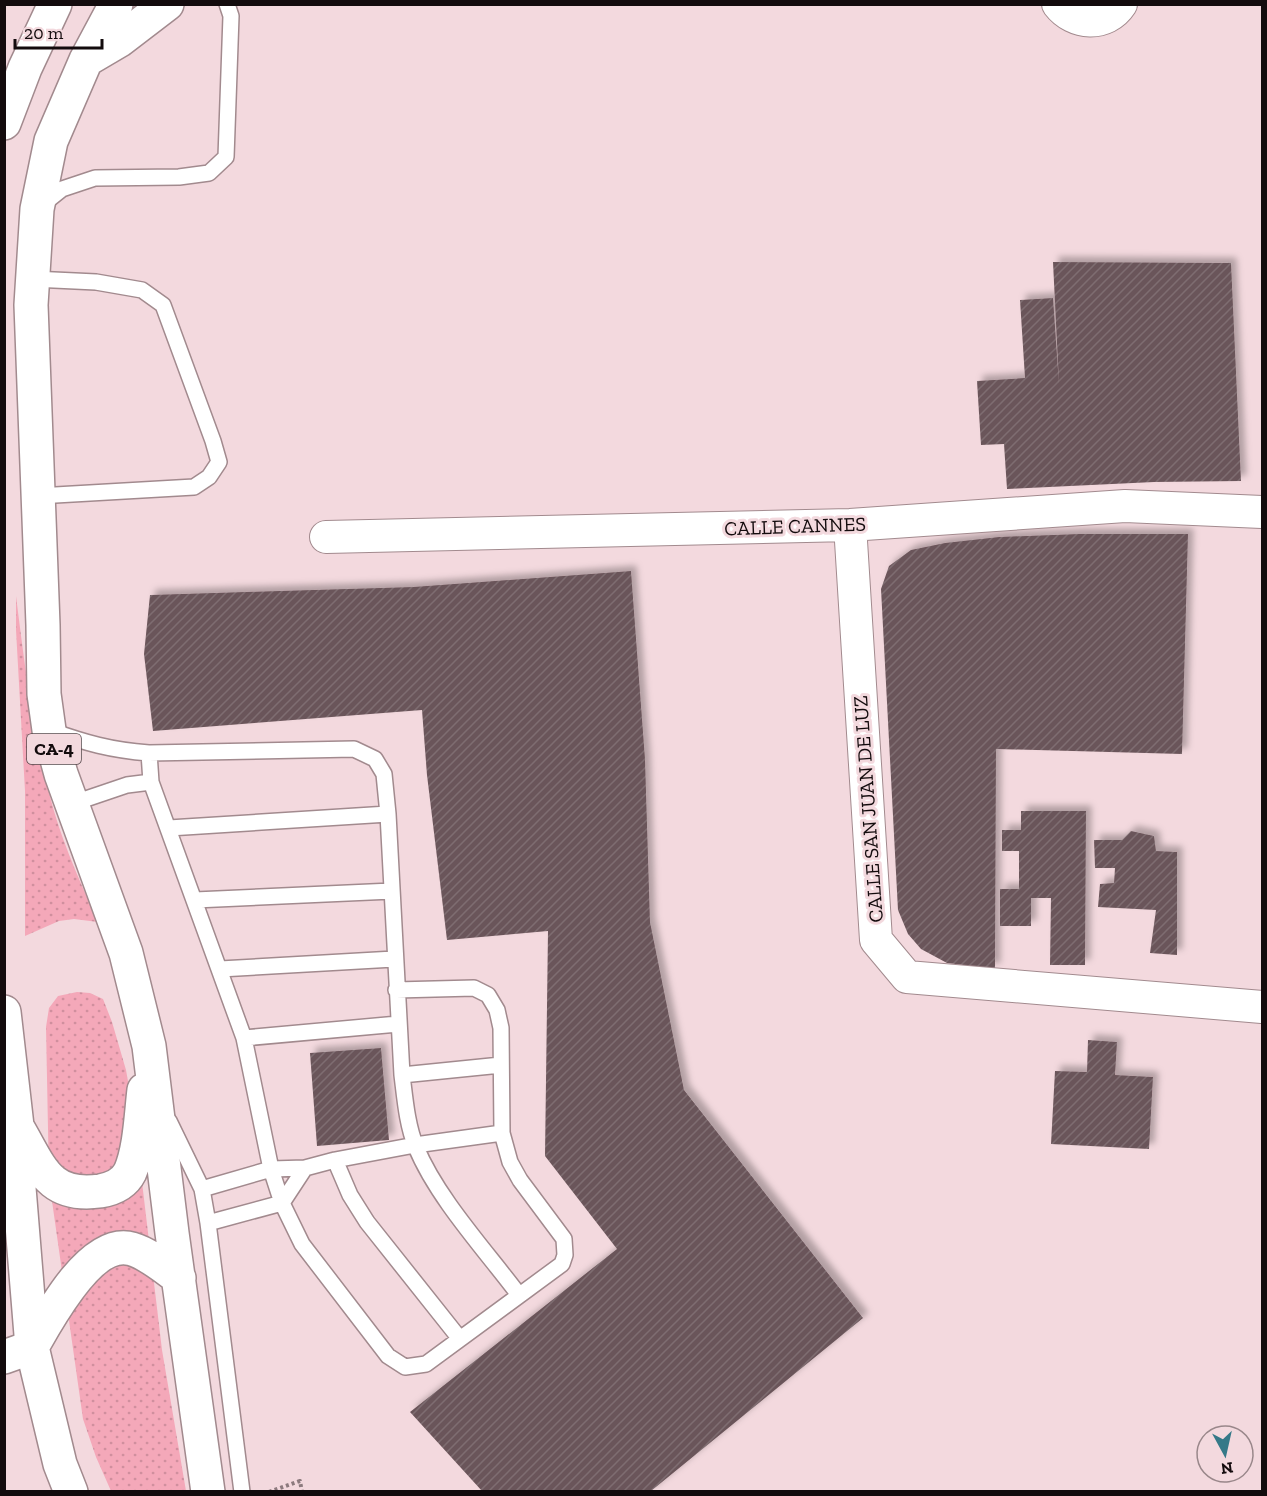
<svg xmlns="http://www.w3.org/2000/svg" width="1267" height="1496" viewBox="0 0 1267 1496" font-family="'Zilla Slab',serif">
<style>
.grass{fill:url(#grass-dots)}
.building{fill:url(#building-hatch);filter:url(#shadow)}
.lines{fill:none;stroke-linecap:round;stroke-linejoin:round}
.service-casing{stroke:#a28a8e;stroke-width:18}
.minor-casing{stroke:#a28a8e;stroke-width:34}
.tertiary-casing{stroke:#a28a8e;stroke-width:36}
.trunk-casing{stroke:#a28a8e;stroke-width:36}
.path{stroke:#8c7a7e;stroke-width:4;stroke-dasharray:3 3;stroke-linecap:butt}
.service{stroke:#fff;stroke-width:15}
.minor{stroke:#fff;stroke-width:32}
.tertiary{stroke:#fff;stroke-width:33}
.trunk{stroke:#fff;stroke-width:33}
.labels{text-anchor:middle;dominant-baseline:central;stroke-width:6;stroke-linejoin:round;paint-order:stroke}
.shield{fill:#f3d9de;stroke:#56494c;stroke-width:1.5}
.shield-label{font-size:18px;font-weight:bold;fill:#130b0d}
.street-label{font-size:20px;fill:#130b0d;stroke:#f3d9de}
</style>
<defs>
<pattern id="grass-dots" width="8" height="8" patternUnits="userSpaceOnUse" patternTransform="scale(1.5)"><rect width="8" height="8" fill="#f4a8b9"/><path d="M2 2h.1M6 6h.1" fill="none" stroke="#d08f9e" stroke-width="1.8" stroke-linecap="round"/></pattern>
<pattern id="building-hatch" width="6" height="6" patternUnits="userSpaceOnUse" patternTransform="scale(1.5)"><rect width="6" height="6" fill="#6b555a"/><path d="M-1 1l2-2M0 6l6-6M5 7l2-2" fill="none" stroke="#7e6d71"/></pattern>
<filter id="shadow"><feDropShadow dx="5.5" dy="-5.5" stdDeviation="3" flood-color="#0004"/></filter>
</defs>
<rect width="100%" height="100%" fill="#f3d9de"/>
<path class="grass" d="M16 596C25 668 34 741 54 811 65 849 82 886 98 922L74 919 59 921 25 936V791L16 630Z
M77 992 90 993 103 999 112 1022 126 1070 134 1115 162 1350 186 1491H111L96 1457 83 1419 49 1180 46 1027 49 1008 58 996Z"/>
<path class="building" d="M1053 262 1231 263 1241 481 1154 482 1007 489 1004 444 981 445 977 381 1025 378 1020 300 1053 298 1059 384Z
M1079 534H1188L1182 754 996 749 995 969 947 963 921 949 908 934 898 910 881 589 889 566 911 550 945 543 999 537Z
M631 571 645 759 650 922 684 1090 863 1318 651 1491H482L410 1412 617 1249 545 1156 548 931 447 940 427 775 422 710 153 731 144 654 150 595 413 587Z
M1021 811H1086L1085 965H1050L1051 898H1031V926H1000V889H1019V851H1002V830H1021Z
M1131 831 1154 836 1156 851 1177 852V955L1150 953 1156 910 1098 907 1100 884 1114 883 1115 868H1095L1094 840H1122Z
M1088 1040 1117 1042 1115 1075 1153 1077 1149 1149 1051 1144 1055 1071 1087 1072Z
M381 1048 389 1140 317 1146 310 1053Z"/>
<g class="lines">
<defs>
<path id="service" d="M42 205 62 189 95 178 179 177 209 173 226 157 231 16 227 4
M33 279 96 282 142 290 163 305 213 441 219 462 209 477 194 487 38 496
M49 730C86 743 110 750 149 753L354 749 375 759 384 774 388 814 402 1075C405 1099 407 1125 416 1147 437 1198 486 1251 519 1295
M149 753 151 782 244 1038 271 1169 282 1203 302 1244 388 1356 405 1367 426 1364 562 1264 565 1255 564 1239 520 1180 510 1162 502 1133 501 1028 497 1010 488 995 474 988 396 990
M71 804 127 785 151 782
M169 828 388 814
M195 900 392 891
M220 969 394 959
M244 1038 398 1024
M402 1075 501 1065
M169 1121 202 1189 208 1223 242 1492
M335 1160 350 1195 367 1222 460 1339
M202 1189 271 1169 305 1168 335 1160 415 1145 502 1133
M208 1223 282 1203 305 1168"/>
<path id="minor" d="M1058 4C1074 25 1106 27 1121 4
M850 525 876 940 907 977 1262 1007
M326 537 850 525 1125 506 1262 512"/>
<path id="tertiary" d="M4 1357 32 1347"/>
<path id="trunk" d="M116 4 86 60 51 141 37 209 31 305 43 625 44 694 49 730 61 774 126 953 149 1046 172 1233 208 1492
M86 60 120 40 167 4
M4 123 25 68 55 4
M4 1012 17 1126 19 1188 32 1347 60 1464 71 1492
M19 1130C41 1168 49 1198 100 1191 112 1189 124 1184 130 1172 140 1149 141 1115 144 1090
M32 1347C48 1319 91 1237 132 1249 149 1254 165 1268 179 1278"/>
</defs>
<use href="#service" class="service-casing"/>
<use href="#minor" class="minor-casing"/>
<use href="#tertiary" class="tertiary-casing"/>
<use href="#trunk" class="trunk-casing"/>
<path class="path" d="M269 1492 300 1481 302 1492"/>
<use href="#service" class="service"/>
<use href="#minor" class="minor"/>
<use href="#tertiary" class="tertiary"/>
<use href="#trunk" class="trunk"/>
</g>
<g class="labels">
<rect class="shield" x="27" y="734" width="54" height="30" rx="4.5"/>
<g class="shield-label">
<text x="54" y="749">CA-4</text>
</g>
<g class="street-label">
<text transform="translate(795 526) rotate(-2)">CALLE CANNES</text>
<text transform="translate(868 809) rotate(-94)">CALLE SAN JUAN DE LUZ</text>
</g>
</g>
<rect width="1267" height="1496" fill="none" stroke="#130b0d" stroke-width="12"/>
<g transform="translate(1225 1454) rotate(172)"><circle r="28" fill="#f3d9de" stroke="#99878a" stroke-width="1.5"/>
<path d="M0-4.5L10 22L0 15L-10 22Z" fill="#357988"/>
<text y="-9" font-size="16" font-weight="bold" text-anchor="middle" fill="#130b0d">N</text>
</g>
<path d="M15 39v9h87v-9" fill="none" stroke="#130b0d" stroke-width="3"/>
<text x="24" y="39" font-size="18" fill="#130b0d" stroke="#f3d9de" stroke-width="4.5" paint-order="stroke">20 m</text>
</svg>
